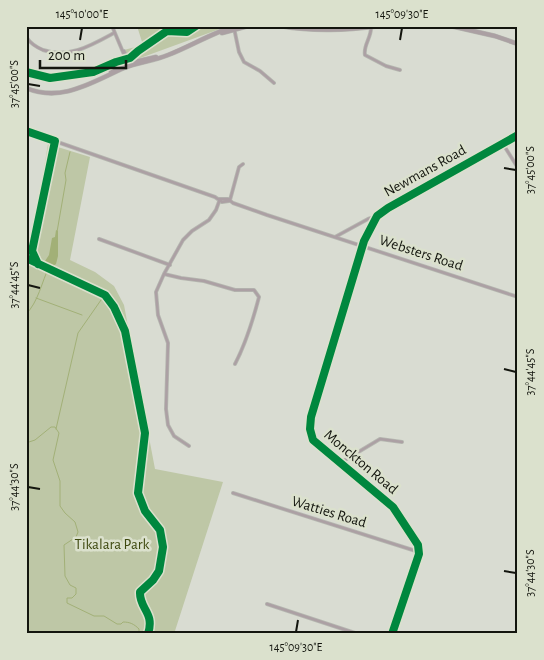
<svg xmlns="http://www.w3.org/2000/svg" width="544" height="660" viewBox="0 0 544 660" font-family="'Alegreya Sans',sans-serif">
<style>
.green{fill:#bec7a6}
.water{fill:#a2b077}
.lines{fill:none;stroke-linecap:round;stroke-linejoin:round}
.stream{stroke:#a2b077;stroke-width:1}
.street-casing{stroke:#b5b7b0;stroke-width:4}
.primary-casing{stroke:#b5b7b0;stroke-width:5}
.street{stroke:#aca0a4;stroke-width:2.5}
.primary{stroke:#aba0a3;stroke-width:4}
.cycleway-casing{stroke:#dbe1cd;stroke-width:11}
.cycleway{stroke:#00873e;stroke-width:8}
.ticks{fill:none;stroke:#13150e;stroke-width:2}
.labels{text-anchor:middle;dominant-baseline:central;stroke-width:5;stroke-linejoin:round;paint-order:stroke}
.street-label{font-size:15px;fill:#13150e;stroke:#dbe1cd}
.park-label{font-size:15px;fill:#3d480e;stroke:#dbe1cd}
.neatline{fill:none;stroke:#13150e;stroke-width:2}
.ticks-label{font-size:12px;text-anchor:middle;fill:#13150e}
</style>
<rect width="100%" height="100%" fill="#d9dcd2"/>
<path class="green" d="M137 26H228L132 61 124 50 143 45Z
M48 144 90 157 70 260 95 272 114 286 124 305 155 469 223 482 174 634H26V238L32 240Z"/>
<path class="water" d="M56 230 58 231V256L56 264 51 268 48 267 45 261 49 255 52 238 55 237Z"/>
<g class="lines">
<path class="stream" d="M57 232 66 180 65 173 70 152
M36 298 82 315
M26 314C38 303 42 281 49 267
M56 429 78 333 101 300
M26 443 35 440 51 427H55L59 433 53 460 60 481V506L65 513 75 522 78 532 76 537 64 545 65 576 70 585 76 588V594L72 598H67V603L94 616H104L117 624H121L123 622C130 622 134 624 139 629V634"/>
<defs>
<path id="street" d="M112 26 128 64
M234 28 239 52 244 62 260 71 274 83
M371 28C371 38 363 46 365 55L386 66 400 70
M27 38C31 44 36 47 43 50 69 59 92 45 114 33
M124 51 130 64
M26 131 215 197 222 202 229 201
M503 144 518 168
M218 199H228L233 203 267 215 518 297
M230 200 239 167 243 164
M335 237 368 219 377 216
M99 239 170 265
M164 274 181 278 204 281 235 290H254L259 297C253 320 246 343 235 364
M517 403 518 401
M189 446 174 436 168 425 166 409 168 343 158 315 156 292 164 274 183 240 192 231 209 220 216 210 220 199
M340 463 380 439 402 442
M233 493 419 552
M267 604 358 634
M392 634 419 554 418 545 393 507 313 440 310 429 311 417 364 241 377 216 388 208 518 135"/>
<path id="primary" d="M281 26C315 32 346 30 380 26
M451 26 495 36 518 44
M222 33 248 26
M111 72 130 63 156 57
M26 88C62 103 92 82 124 68 138 62 154 61 168 55 191 46 212 33 235 26"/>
</defs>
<use href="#street" class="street-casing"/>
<use href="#primary" class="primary-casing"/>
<use href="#street" class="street"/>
<use href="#primary" class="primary"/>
<defs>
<path id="cycleway" d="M26 72 50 78 93 72 116 62 130 58 138 51 167 31 187 32 196 26
M26 131 55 141 32 251 38 264
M26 258 105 295 114 307 125 331 145 433 138 493 145 511 160 530 163 547 159 571 153 580 140 592C139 609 155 612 148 634
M392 634 419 554 418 545 393 507 313 440 310 429 311 417 364 241 377 216 388 208 518 135"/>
</defs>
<use href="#cycleway" class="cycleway-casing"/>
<use href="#cycleway" class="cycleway"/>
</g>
<path class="ticks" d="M80 40 82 28M400 40 402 28M28 84 40 86M504 168 516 170M28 285 40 288M504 369 516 372M28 487 40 489M504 571 516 573M296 632 298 620"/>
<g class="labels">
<g class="street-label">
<text transform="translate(425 171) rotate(-29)">Newmans Road</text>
<text transform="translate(421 253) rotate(18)">Websters Road</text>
<text transform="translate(361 462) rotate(40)">Monckton Road</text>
<text transform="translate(329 512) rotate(17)">Watties Road</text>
</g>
<g class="park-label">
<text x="112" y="544">Tikalara Park</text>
</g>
</g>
<rect width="544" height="660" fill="none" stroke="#dbe1cd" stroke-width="55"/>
<path d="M40 60v8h86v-8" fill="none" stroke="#13150e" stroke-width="2.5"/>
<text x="48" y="60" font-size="15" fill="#13150e" stroke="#dbe1cd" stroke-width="4" paint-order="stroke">200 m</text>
<rect x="28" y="28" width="488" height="604" class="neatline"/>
<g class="ticks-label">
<text x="82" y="18">145°10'00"E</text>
<text x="402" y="18">145°09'30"E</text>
<text transform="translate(14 84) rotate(-90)" y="4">37°45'00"S</text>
<text transform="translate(530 170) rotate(-90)" y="4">37°45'00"S</text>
<text transform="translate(14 285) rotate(-90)" y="4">37°44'45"S</text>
<text transform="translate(530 372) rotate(-90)" y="4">37°44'45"S</text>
<text transform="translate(14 487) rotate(-90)" y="4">37°44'30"S</text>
<text transform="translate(530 573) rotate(-90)" y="4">37°44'30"S</text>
<text x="296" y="651">145°09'30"E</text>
</g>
</svg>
